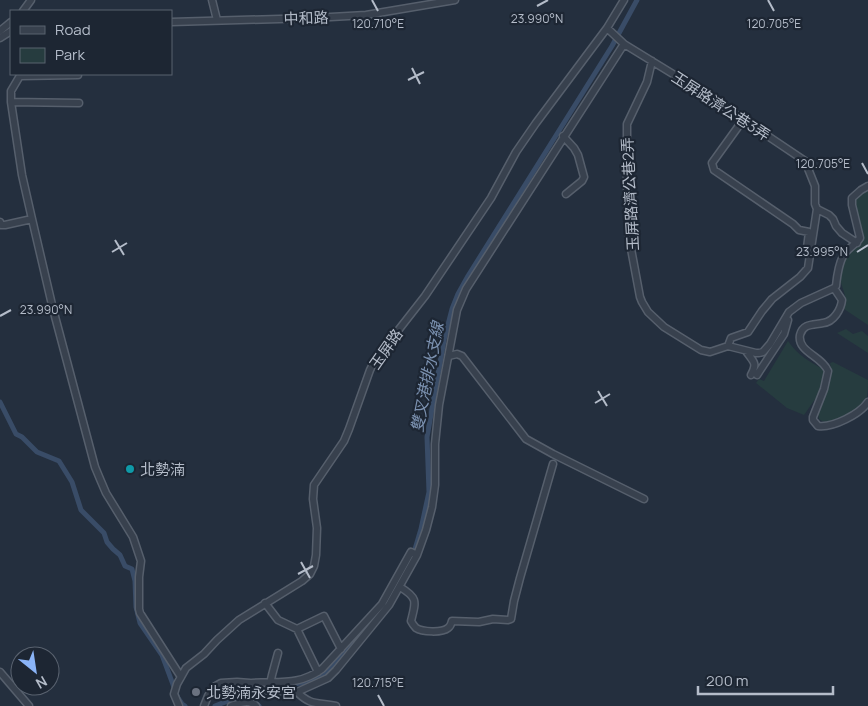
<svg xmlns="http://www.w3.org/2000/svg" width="868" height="706" viewBox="0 0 868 706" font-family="Manrope,'Noto Sans TC',sans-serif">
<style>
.green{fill:#263c3f}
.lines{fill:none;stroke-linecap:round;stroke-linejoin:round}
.canal{stroke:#394c67;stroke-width:5}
.minor-casing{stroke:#565f6c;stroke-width:9}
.minor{stroke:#38414e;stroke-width:6}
.ticks{fill:none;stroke:#b4bcc9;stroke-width:2}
.culture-dot{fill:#0f9aa8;stroke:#1d2633;stroke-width:2}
.worship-dot{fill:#6b7280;stroke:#1d2633;stroke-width:2}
.labels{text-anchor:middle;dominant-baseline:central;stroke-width:4.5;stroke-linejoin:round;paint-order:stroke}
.street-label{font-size:15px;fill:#b4bcc9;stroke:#1d2633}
.poi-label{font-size:15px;fill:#b4bcc9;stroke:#1d2633;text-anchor:start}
.water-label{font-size:16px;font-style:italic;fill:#7c92b1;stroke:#1d2633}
.ticks-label{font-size:12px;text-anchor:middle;fill:#b4bcc9;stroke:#1d2633;stroke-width:4.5;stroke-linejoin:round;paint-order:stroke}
</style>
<rect width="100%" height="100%" fill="#242f3e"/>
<!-- green -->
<path class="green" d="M868,188v137l-24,-16c3,-11 1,-13 -2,-23 -7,-20 6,-32 19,-45l-6,-40 1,-4z
M846,329l7,5 9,-3 6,5v17l-31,-20z
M788,341c10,14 20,20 35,28l1,3 -6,23 -14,20 -17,-7 -31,-25 3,-4 5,2z
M833,362l35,18c0,7 0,17 -3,23 -5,6 -31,19 -39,19 -4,0 -4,-1 -7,-3l-1,-4c4,-16 17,-34 12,-52z"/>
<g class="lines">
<!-- canal -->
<path class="canal" d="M0,402l16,32 6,3 15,15 22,9 13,21 9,28 23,23 3,9 6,7 7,6 5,11 7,3 3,12 1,26 4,16 22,32 16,43 4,6 3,2
M406,568l7,-12 8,-27 8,-37 -2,-55 17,-97 8,-31 6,-15 10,-18 144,-230 25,-46
M286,684c15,0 26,-2 39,-11l45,-50
M211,694l11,-7 8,-2
M215,706c14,-6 32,-13 44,0"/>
<defs>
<path id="minor" d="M212,0l5,20
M23,11l8,-11
M171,22l142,-4 53,-3 89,-15
M0,31l11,-9
M0,38l11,-7
M624,44l75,46 106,71 10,25v18l2,5 12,6 4,4 3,7 6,7 15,10
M652,61l-5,21 -20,42v61l2,53 11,59 2,5 6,10 16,15 37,23 9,2 18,-6 28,7h3l4,-1 7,-8 19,-32 12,-9 33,-15 2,-2c1,-10 3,-25 9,-33 5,-6 11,-9 15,-15l-8,-33v-7l9,-8 7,-4
M21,74l-10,17v11l11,73 10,44 21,90 42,158 5,12 6,14 27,44 8,24 -2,16v32l1,4 41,64
M20,76l58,-1
M11,102l68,1
M743,120l-31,43 2,7 79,54 6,6 10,2 -2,16 4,2
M563,136l11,12 4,7 6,22 -2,4 -16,13
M0,222l1,3h4l27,-6
M834,288l8,12c-1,9 -8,22 -19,23 -9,2 -20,0 -23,12 -3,17 22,21 28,36l-4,18 -11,28v3l5,6c15,2 42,-12 50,-24
M728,346l3,-8 17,-6 14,-21 10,-12 28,-22 8,-9 9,-59
M746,351c7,11 12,11 5,24
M449,356l8,-2 5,2 64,83 27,15 91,45
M757,375l27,-41 4,-14
M400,587c18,11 16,14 11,34 1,2 3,5 5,7 6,4 26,5 32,0 3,-2 3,-4 4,-7l27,1 14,-3 15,1 3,-1 3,-18 6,-23 33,-114
M265,603l13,17 19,9 27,-13 17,33
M297,629l21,43
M0,672l29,34
M252,683c27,-2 47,3 70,-14l60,-65 29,-52 6,3
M270,684l2,-9 6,-22
M297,692c14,14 20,10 39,14
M179,706l-5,-12 3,-10 9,-16 18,-14 13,-14 22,-20 63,-39 8,-7 4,-8 2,-11 1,-27 -4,-29 1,-14 30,-44 5,-12 21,-59 5,-10 50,-64 66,-98 25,-46 20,-29 71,-95 17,-28
M204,706l4,-10 6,-9 7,-4 16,-1 13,1 13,7 34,2 31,-14 8,-8 53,-65 28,-50 9,-25 6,-23 3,-22v-41l4,-39 18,-95 9,-21 158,-245 -17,-16
M231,706c9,-3 18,-7 25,0"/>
</defs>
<!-- minor casing -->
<use href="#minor" class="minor-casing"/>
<!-- minor -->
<use href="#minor" class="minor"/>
</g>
<!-- ticks -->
<path class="ticks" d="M372,0l6,11M768,0l6,11M537,6l11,-6M412,68l8,16M408,80l16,-8M862,163l6,11M115,240l9,15M112,252l15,-9M857,252l11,-7M0,316l11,-6M598,391l9,15M595,403l15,-9M301,562l9,16M298,574l15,-8M378,695l6,11"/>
<!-- markers -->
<circle class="culture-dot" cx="130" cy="469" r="5"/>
<circle class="worship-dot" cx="196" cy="692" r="5"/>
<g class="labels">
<!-- street labels -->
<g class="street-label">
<text transform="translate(306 18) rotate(-2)">中和路</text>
<text transform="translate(721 106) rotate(33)">玉屏路濟公巷3弄</text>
<text transform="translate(630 194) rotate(-93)">玉屏路濟公巷2弄</text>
<text transform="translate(386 349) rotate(-55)">玉屏路</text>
</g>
<!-- poi labels -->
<g class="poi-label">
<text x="140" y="469">北勢湳</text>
<text x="206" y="692">北勢湳永安宮</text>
</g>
<!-- water labels -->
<g class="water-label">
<text transform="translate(427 377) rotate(-79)">雙叉港排水支線</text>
</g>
</g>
<g class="ticks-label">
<text x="537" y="23">23.990°N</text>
<text x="378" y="28">120.710°E</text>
<text x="774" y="28">120.705°E</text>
<text x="823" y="168">120.705°E</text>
<text x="822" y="256">23.995°N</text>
<text x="46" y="314">23.990°N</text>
<text x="378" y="687">120.715°E</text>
</g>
<!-- legend -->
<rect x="10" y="10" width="162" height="65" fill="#1d2633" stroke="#59626f"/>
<rect x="20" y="26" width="25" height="8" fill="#38414e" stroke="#59626f"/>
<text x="55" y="35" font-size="15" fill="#b4bcc9">Road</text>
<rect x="20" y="48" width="25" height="15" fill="#263c3f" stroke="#59626f"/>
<text x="55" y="60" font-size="15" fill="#b4bcc9">Park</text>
<!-- north arrow -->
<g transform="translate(35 671) rotate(150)"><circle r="24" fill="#1d2633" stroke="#59626f"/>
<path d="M0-4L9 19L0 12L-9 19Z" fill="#8ab4f8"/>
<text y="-8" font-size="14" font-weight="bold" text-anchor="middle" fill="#b4bcc9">N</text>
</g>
<!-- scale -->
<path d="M698 686v8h135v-8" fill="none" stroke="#b4bcc9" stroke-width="2.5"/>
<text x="706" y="686" font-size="15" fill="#b4bcc9" stroke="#1d2633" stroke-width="4" paint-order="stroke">200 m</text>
</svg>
